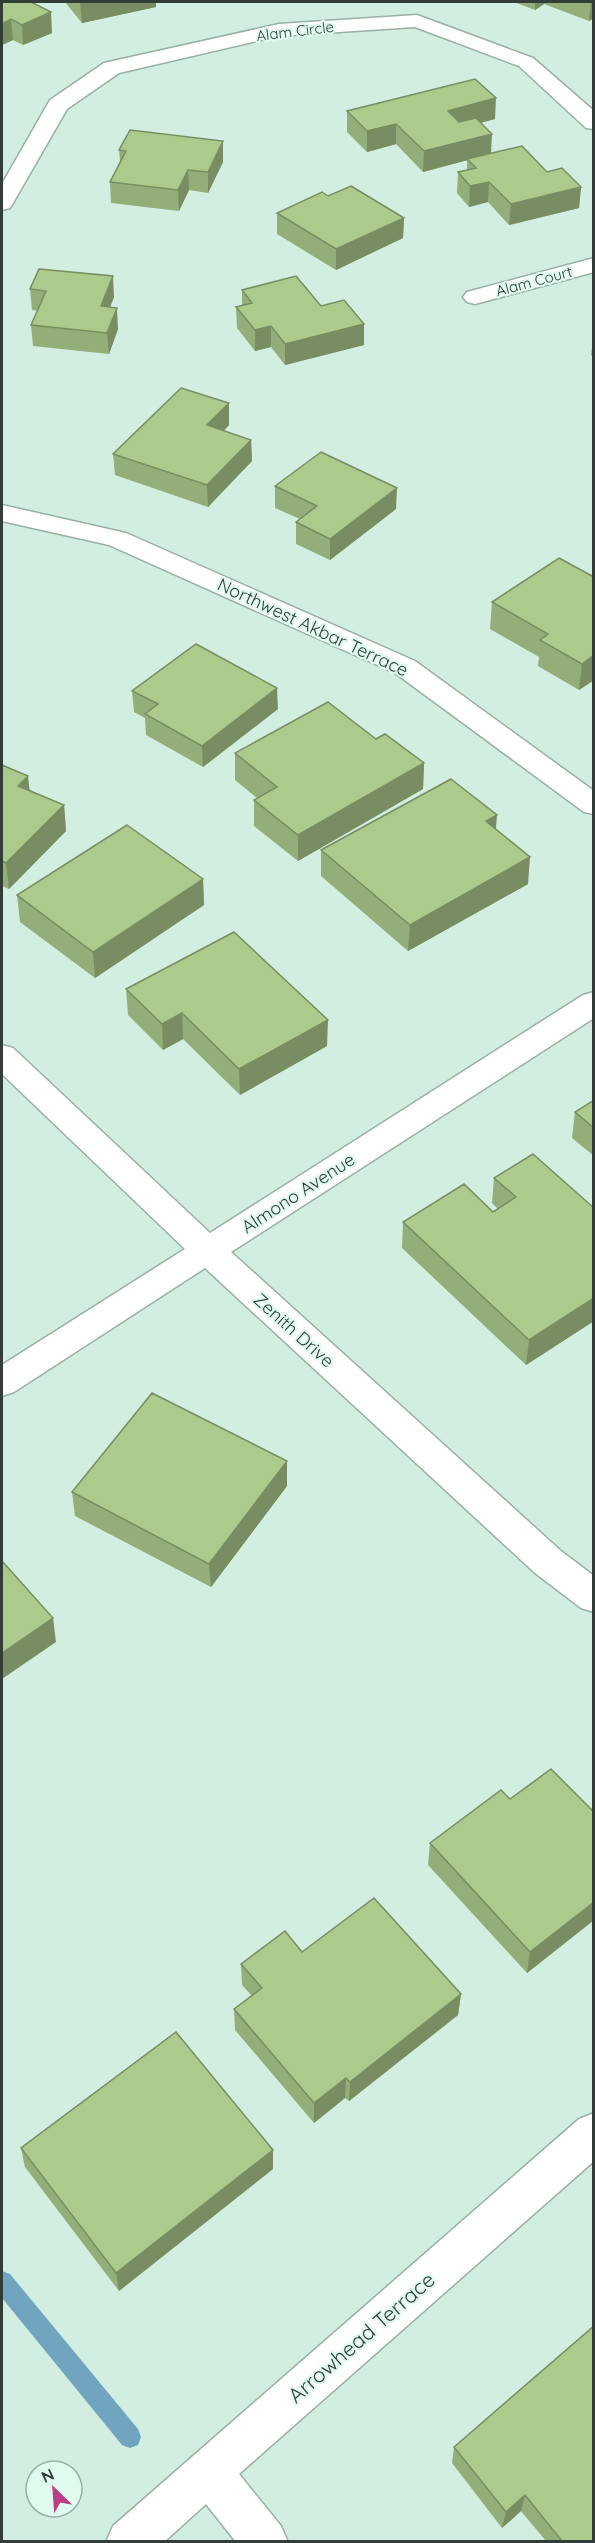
<svg xmlns="http://www.w3.org/2000/svg" width="595" height="2543" viewBox="0 0 595 2543" font-family="Quicksand,sans-serif">
<style>
.lines{fill:none;stroke-linecap:round;stroke-linejoin:round}
.stream{fill:#71a5bf;fill-rule:evenodd}
.minor-casing{stroke:#97b1a4;stroke-width:3}
.minor{fill:#fff;fill-rule:evenodd}
.wall{fill:#93ae78}
.shaded-wall{fill:#788d62}
.building{fill:#abca8c;stroke:#788d62;stroke-width:1.5}
.labels{text-anchor:middle;dominant-baseline:central;stroke-width:4.5;stroke-linejoin:round;paint-order:stroke}
.far-street-label{font-size:15px;fill:#333d38;stroke:#dffbed}
.street-label{font-size:18px;fill:#333d38;stroke:#dffbed}
.near-street-label{font-size:21px;fill:#333d38;stroke:#dffbed}
</style>
<rect width="100%" height="100%" fill="#d2eee0"/>
<g class="lines">
<!-- stream -->
<path class="stream" d="M2,2271l8,3 128,155 3,8 -3,8 -8,3 -8,-3 -120,-147z"/>
<defs>
<path id="minor" d="M417,15l116,43 61,53v18l-8,-1 -67,-62 -104,-39 -136,9 -160,37 -52,36 -54,94 -3,5 -8,2v-26l48,-84 54,-37 175,-39z
M594,258v14l-119,32 -8,-2 -4,-5 4,-5z
M2,505l124,28 289,128 179,130v23l-10,-2 -189,-139 -286,-128 -107,-24z
M594,992v26l-363,234 330,299 33,25v36l-13,-4 -46,-35 -330,-305 -191,124 -12,4v-31l183,-116 -183,-175v-29l11,3 197,185 373,-238z
M594,2113v48l-355,313 42,52 7,16h-52l-30,-38 -42,38h-58l7,-16 466,-407z"/>
</defs>
<!-- minor casing -->
<use href="#minor" class="minor-casing"/>
<!-- minor -->
<use href="#minor" class="minor"/>
</g>
<!-- wall -->
<path class="wall" d="M2,2l50,31 -29,12 -10,-5 -11,5z
M65,2h91v5l-74,16z
M514,2h80v16l-5,3 -45,-17 -9,6z
M347,111l148,8 -14,4 10,30 56,19 34,15 -2,21 -70,17 -21,-23 -19,5 -12,-14 1,-21 9,-2v-10l-44,12 -27,-28 -29,8 -20,-20z
M223,141v21l-15,31 -19,-3 -10,21 -68,-8 -1,-21 10,-20 -1,-12z
M328,196l76,22 -1,20 -67,32 -59,-36v-21z
M30,289l84,8 -4,10 8,22 -9,25 -76,-8 -2,-21 7,-14 -6,-1z
M242,290l79,16 43,18v21l-79,20 -14,-18 -16,4 -18,-23 -1,-21 6,-2z
M594,332v25l-3,-2z
M229,403v22l-5,6 27,9 1,21 -44,46 -93,-32 -2,-21z
M275,486l121,23 -66,51 -34,-16v-22l4,-3 -25,-11z
M594,577v103l-15,10 -41,-24 1,-9 -49,-28 2,-27z
M132,691l146,18 -75,58 -57,-32 -1,-17 -11,-6z
M376,739l48,24 -1,26 -125,72 -44,-35v-26l3,-2 -22,-18v-27z
M2,765l28,25 34,15 2,26 -57,58 -7,-3z
M496,829l32,55 -120,67 -87,-75v-26z
M203,879l1,26 -109,73 -75,-56 -3,-27z
M126,989l201,57 -87,49 -57,-56 -20,11 -35,-35z
M594,1100v56l-22,-18 3,-26z
M494,1178l100,30v113l-68,44 -124,-117 1,-26 90,-10 5,-3 -6,-6z
M287,1486l-76,101 -136,-71 -3,-24z
M510,1799l84,13v108l-67,53 -99,-108 2,-22z
M302,1952l159,42 -3,21 -109,86 -4,-3 -31,25 -79,-93 -1,-21 18,-13 -10,-11 -1,-21z
M21,2148l252,2v19l-154,122 -94,-124z
M454,2447l140,94h-48l-25,-30 -19,17 -50,-65z"/>
<!-- shaded-wall -->
<path class="shaded-wall" d="M80,2h76v5l-74,16z
M535,2h10l-1,2 -9,6z
M591,2h3v16l-5,3z
M51,12l1,21 -29,12 -1,-20z
M11,19l2,21 -11,5v-21z
M496,98l-1,21 -48,12 1,-20z
M396,124v20l-29,8v-21z
M492,134l-1,20 -68,18 1,-21z
M223,141v21l-15,31v-21z
M188,170l1,20 -10,21 -1,-21z
M489,182l-1,20 -19,5 1,-21z
M581,187l-2,21 -70,17 2,-21z
M404,218l-1,20 -67,32v-21z
M113,276l1,21 -12,30 -1,-21z
M117,308l1,21 -9,25 -2,-21z
M364,324v21l-79,20v-21z
M271,326v21l-16,4v-21z
M229,403v22l-21,21 -1,-21z
M251,440l1,21 -44,46 -1,-22z
M397,488l-1,21 -66,51v-21z
M594,655v25l-15,10 3,-26z
M277,688l1,21 -75,58 -1,-21z
M424,763l-1,26 -125,72v-26z
M28,776l3,27 -13,-17z
M64,805l2,26 -57,58 -3,-26z
M497,815l-2,27 -9,-21z
M530,857l-2,27 -120,67 2,-26z
M203,879l1,26 -109,73 -2,-26z
M182,1013l1,26 -20,11 -1,-26z
M328,1020l-1,26 -87,49 -1,-26z
M594,1298v23l-68,44 3,-25z
M287,1461v25l-76,101 -2,-23z
M53,1618l3,24 -54,37v-26z
M594,1902v18l-67,53 3,-21z
M461,1994l-3,21 -109,86 1,-19z
M346,2078l-1,20 -31,25v-20z
M273,2150v19l-154,122 -3,-18z
M525,2495l-4,16 -19,17 4,-16z"/>
<!-- building -->
<path class="building" d="M2,2h29l20,10 -29,13 -11,-6 -9,5z
M475,79l21,19 -48,13 11,11 17,-4 16,16 -68,17 -28,-27 -29,7 -20,-20z
M130,130l93,11 -15,31 -20,-2 -10,20 -68,-8 16,-31 -7,-1z
M522,146l25,26 15,-4 19,19 -70,17 -22,-22 -19,4 -12,-14 18,-4 -9,-9z
M351,186l53,32 -68,31 -59,-36 45,-21 6,4z
M39,269l74,7 -12,30 16,2 -10,25 -76,-8 15,-34 -16,-2z
M296,276l25,30 23,-6 20,24 -79,20 -14,-18 -16,4 -19,-23 16,-4 -10,-13z
M181,388l48,15 -22,22 44,15 -44,45 -94,-31z
M321,452l76,36 -67,51 -34,-17 21,-16 -42,-20z
M559,558l35,19v78l-12,9 -42,-24 8,-6 -56,-32z
M196,644l81,44 -75,58 -57,-32 13,-10 -26,-13z
M328,702l48,37 9,-5 39,29 -126,72 -44,-35 23,-13 -42,-34z
M2,765l26,11 -10,10 46,19 -58,58 -4,-2z
M451,779l46,36 -11,6 44,36 -120,68 -89,-75z
M127,825l76,54 -110,73 -76,-57z
M234,932l94,88 -89,49 -57,-56 -20,11 -36,-35z
M594,1100v28l-19,-16z
M533,1154l61,54v90l-65,42 -126,-118 61,-38 29,28 23,-15 -22,-19z
M152,1393l135,68 -78,103 -137,-72z
M2,1561l51,57 -51,35z
M551,1769l43,43v90l-64,50 -100,-109 71,-53 9,9z
M374,1898l87,96 -111,88 -4,-4 -32,25 -80,-94 28,-21 -21,-24 44,-33 17,21z
M176,2032l97,118 -157,123 -95,-125z
M594,2326v215h-32l-37,-46 -19,17 -52,-65z"/>
<g class="labels">
<!-- far-street labels -->
<g class="far-street-label">
<text transform="translate(295 31) rotate(-7)">Alam Circle</text>
<text transform="translate(534 281) rotate(-15)">Alam Court</text>
</g>
<!-- street labels -->
<g class="street-label">
<text transform="translate(313 627) rotate(25)">Northwest Akbar Terrace</text>
<text transform="translate(298 1193) rotate(-33)">Almono Avenue</text>
<text transform="translate(294 1330) rotate(42)">Zenith Drive</text>
</g>
<!-- near-street labels -->
<g class="near-street-label">
<text transform="translate(361 2337) rotate(-41)">Arrowhead Terrace</text>
</g>
</g>
<!-- border -->
<rect width="595" height="2543" fill="none" stroke="#333d38" stroke-width="6"/>
<!-- north arrow -->
<g transform="translate(54 2489) rotate(335)"><circle r="28" fill="#dffbed" stroke="#9aafa5" stroke-width="1.5"/>
<path d="M0-4.5L10 22L0 15L-10 22Z" fill="#be3c83"/>
<text y="-9" font-size="16" font-weight="bold" text-anchor="middle" fill="#333d38">N</text>
</g>
</svg>
